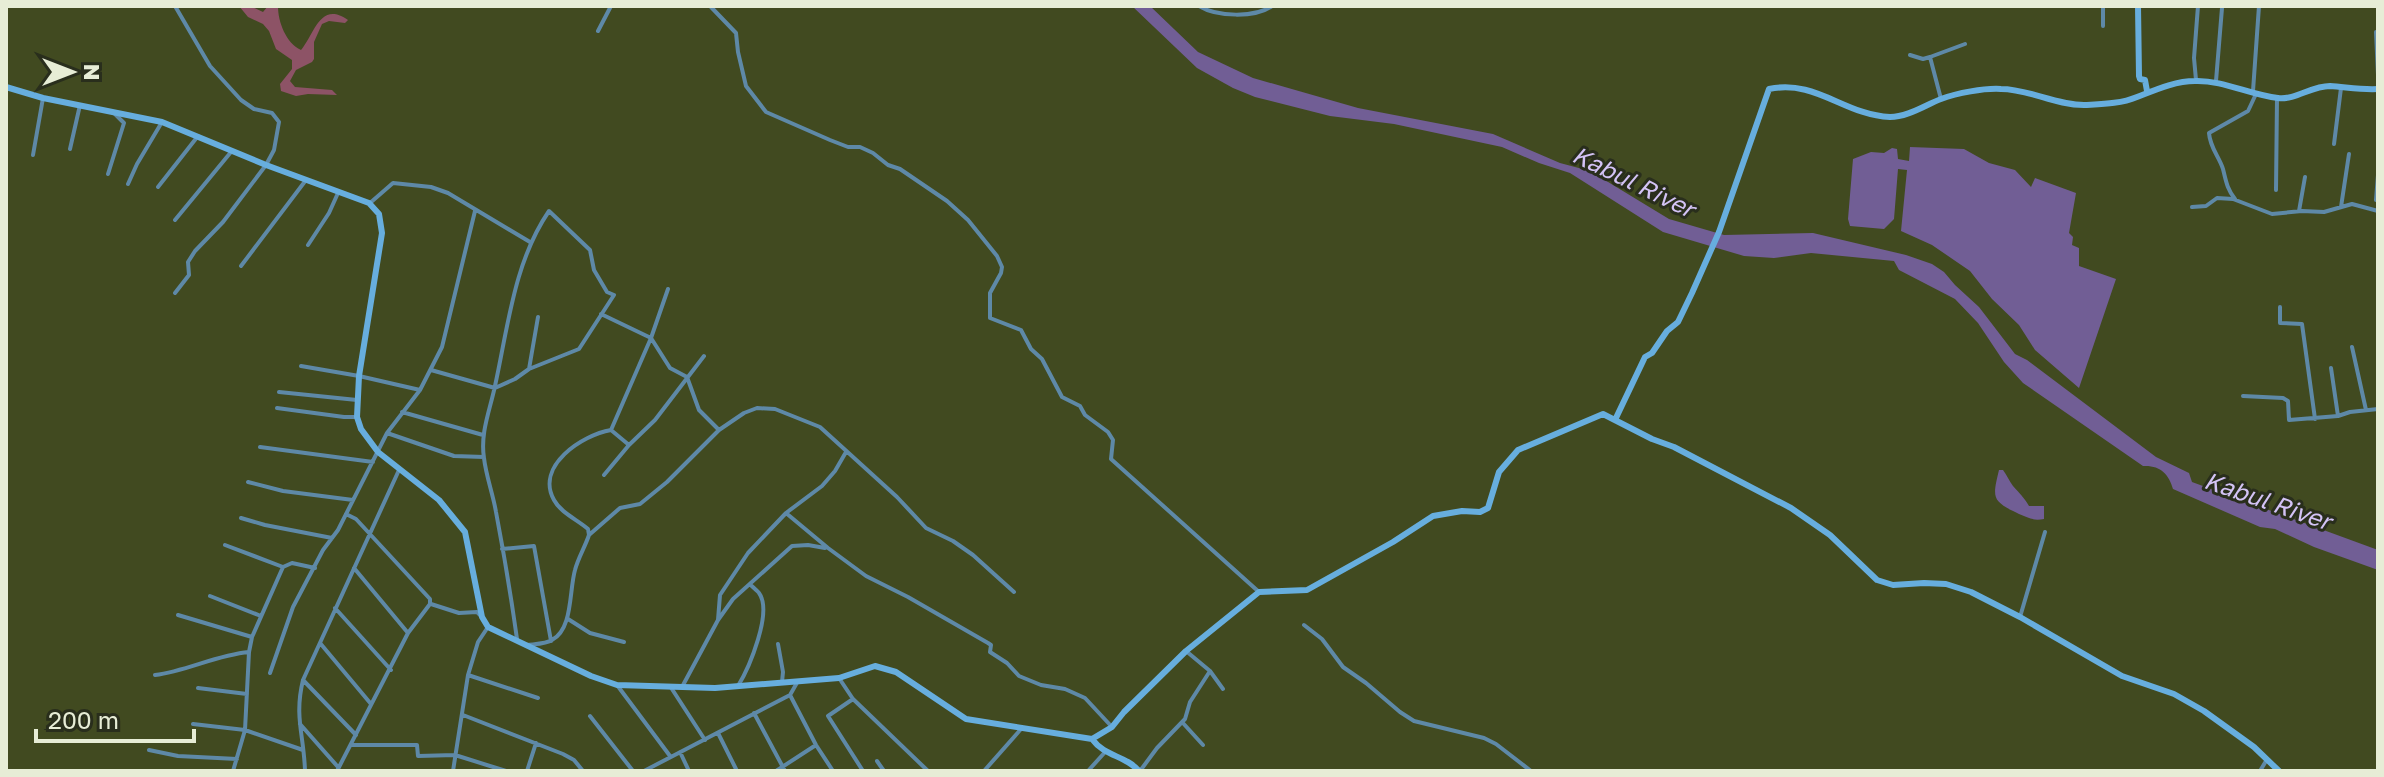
<svg xmlns="http://www.w3.org/2000/svg" width="2384" height="777" viewBox="0 0 2384 777" font-family="'Golos Text',sans-serif">
<style>
.green{fill:#8d5366}
.water{fill:#715e95}
.lines{fill:none;stroke-linecap:round;stroke-linejoin:round}
.street{stroke:#5e89a7;stroke-width:4}
.secondary{stroke:#67aede;stroke-width:6}
.labels{text-anchor:middle;dominant-baseline:central;stroke-width:6;stroke-linejoin:round;paint-order:stroke}
.water-label{font-size:24px;font-style:italic;fill:#d3c3f5;stroke:#292e1c}
</style>
<rect width="100%" height="100%" fill="#414a20"/>
<!-- green -->
<path class="green" d="M239,6h11l13,6 5,-6h10c0,16 8,37 23,44 13,-15 19,-50 47,-30l-3,3 -16,-2 -7,3 -8,18v17l-2,3 -16,8 -6,11 5,6 37,3 5,5 -29,-1 -12,2 -15,-5 -1,-7 12,-15v-9l-16,-11 -7,-18 -6,-7 -15,-7z"/>
<!-- water -->
<path class="water" d="M1132,6h18l48,46 55,26 105,30 135,26 67,29 30,8 79,48 55,16 89,-2 93,22 26,9 12,8 11,13 24,22 36,47 12,6 129,97 33,16 3,9 186,68v20l-64,-23 -39,-18 -15,-2 -87,-38c-4,-15 -13,-24 -30,-23l-120,-83 -19,-21 -26,-39 -23,-24 -56,-29 -5,-9 -83,-8 -37,5 -30,-2 -81,-24 -93,-59 -31,-10 -37,-16 -108,-23 -64,-8 -75,-19 -22,-9 -36,-20z
M1910,147l54,2 25,14 26,7 16,17 4,-9 41,15 -7,40 4,4 -1,8 7,3v18l37,13 -37,109 -44,-38 -16,-25 -27,-26 -22,-28 -38,-26 -31,-14 6,-61 -9,-1 -4,50 -10,10 -34,-3 -2,-7 5,-60 18,-7 13,1 8,-5 5,1 1,10 11,2z
M1999,470h4c4,5 6,11 10,16 7,8 10,10 16,20h15v13c-11,2 -15,-1 -25,-5 -27,-13 -27,-15 -20,-44z"/>
<g class="lines">
<!-- street -->
<path class="street" d="M710,6l26,27 2,19 8,34 20,26 64,28 18,7h12l13,6 15,12 12,4 47,32 21,19 29,36 5,11 -1,6 -11,20v25l31,12 10,19 11,10 20,38 18,9 5,9 23,17 5,8 -2,19 148,133
M1199,6c18,11 56,12 73,0
M2103,6v20
M598,31l13,-25
M2376,32l2,43
M1910,55l13,4 7,-2
M2196,80l-2,-22 4,-52
M2216,81l6,-73
M2253,91l6,-85
M1941,99l-11,-42 35,-13
M2334,144l7,-56
M70,149l10,-44
M33,155l10,-57
M108,174l16,-51 -9,-9
M128,184l9,-20 25,-42
M158,187l40,-51
M2276,190l1,-92
M2235,199c-8,-10 -9,-18 -12,-30 -4,-13 -13,-21 -14,-36l39,-22 8,-17
M2376,200l2,-25
M370,203l23,-20 38,4 17,6 82,49
M2192,207l14,-1 11,-8 16,1 39,15 30,-3 22,1 28,-8 26,7
M2341,207l8,-53
M2299,211l6,-34
M175,220l56,-68
M308,245l21,-32 9,-20
M241,266l65,-86
M175,293l14,-18 -1,-13 7,-11 28,-29 43,-57 8,-15 5,-28 -7,-9 -18,-4 -13,-9 -31,-34 -35,-60
M2280,307v16l22,1 13,95
M601,314l50,24 19,30 17,9 12,33 20,20
M2352,347l14,63
M301,366l58,10 61,14
M2331,368l7,48
M529,369l9,-52
M431,370l64,18 20,-9 14,-10 50,-20 35,-54 -7,-3 -13,-22 -4,-20 -41,-39c-35,51 -41,116 -54,175 -5,24 -15,47 -11,72 2,18 9,36 12,54 8,42 15,84 21,127
M279,392l78,8
M2243,396l40,2 5,3 1,19 49,-4 12,-4 28,-3
M277,408l67,9h13
M402,412l81,23
M611,430l40,-92 17,-49
M387,433l67,23 30,1
M629,445l26,-25 49,-64
M260,447l113,15
M248,482l35,9 70,9
M786,513l42,35 38,28 42,21 80,46 3,2 -1,7 17,11 12,13 22,9 24,4 20,9 27,29
M241,518l24,7 67,13
M589,535l31,-27 20,-4 27,-22 52,-52 25,-17 13,-5 18,1 45,18 77,70 29,31 27,13 20,14 41,37
M225,545l58,22
M502,549l32,-3 17,95
M354,568l54,65
M210,596l51,20
M431,604l28,9 18,-1 3,3
M335,608l56,62
M178,615l74,22
M2020,617l25,-85
M568,619l22,14 34,9
M718,620l15,-21 59,-53 16,-1 17,3
M1304,625l18,14 21,28 23,16 34,29 14,9 70,17 12,6 35,27
M320,643l51,61
M778,644l5,28 -1,10
M527,645c7,-1 19,-1 25,-5 21,-11 17,-49 23,-70 3,-12 10,-23 14,-35l-1,-6c-10,-9 -27,-16 -34,-29 -19,-34 28,-65 57,-70l18,15 -25,30
M1186,651l24,20 13,18
M270,673l23,-66 30,-57 15,-20 49,-97 33,-43 22,-43 33,-136
M155,675c32,-4 61,-20 94,-23
M468,675l70,23
M839,678l14,21 75,72
M303,680l53,55
M617,685l53,71
M670,686l35,54
M738,686c11,-18 35,-74 21,-93 0,-1 -9,-8 -9,-9
M682,687l36,-67 2,-25 28,-42 38,-40 36,-27 13,-15 11,-19
M198,688l49,6
M790,695l26,50 17,26
M853,699l-25,17 35,55
M754,713l31,58
M463,715l100,39 11,6 9,11
M590,716l43,55
M1182,722l21,23
M193,724l52,6 58,20
M300,724l38,43
M718,733l19,38
M352,745h65l1,11 37,-1 51,16
M149,750l29,6 59,3
M680,752l9,19
M877,761l7,10
M233,771l12,-41 4,-78 3,-15 31,-70 9,-4 23,5
M305,771c-1,-36 -11,-54 -2,-91l96,-210
M337,771l71,-138 22,-29v-5l-74,-80 -10,-5
M453,771l15,-96 10,-33 10,-15
M527,771l9,-28
M644,771l146,-76 8,-14
M776,771l40,-26
M984,771l37,-42
M1088,771l18,-20
M1140,771l17,-23 28,-29 5,-17 20,-31
M2260,771l6,-10"/>
<!-- secondary -->
<path class="secondary" d="M2138,6l1,70 1,3 5,1 2,11
M6,87l37,11 119,24 104,43 103,38 10,11 3,19 -23,143 -2,41 4,12 17,23 61,48 26,32 17,85 6,10 103,49 26,9 98,3 124,-10 36,-12 21,6 70,47 126,20c13,18 33,16 47,32
M1615,420l30,-63 7,-4 15,-22 11,-9 14,-29 27,-61 50,-143c47,-10 75,26 121,28 18,0 35,-12 51,-18 16,-6 43,-11 60,-10 28,0 54,16 83,16 18,-1 36,-1 53,-8 18,-7 38,-16 58,-16 28,-1 55,14 83,17 18,2 33,-12 52,-12 16,1 31,4 48,3
M1092,739l20,-12 12,-15 62,-61 73,-59 48,-2 86,-48 40,-26 29,-5 18,1 8,-4 11,-36 19,-22 85,-36 49,25 22,8 117,61 39,27 47,45 16,5 31,-2 22,1 25,8 49,25 102,59 52,18 30,17 50,36 25,24"/>
</g>
<g class="labels">
<!-- water labels -->
<g class="water-label">
<text transform="translate(1634 181) rotate(26)">Kabul River</text>
<text transform="translate(2268 500) rotate(19)">Kabul River</text>
</g>
</g>
<!-- border -->
<rect width="2384" height="777" fill="none" stroke="#e7edd6" stroke-width="16"/>
<!-- north arrow -->
<g transform="translate(72 72) rotate(90)" stroke="#292e1c" stroke-width="6" paint-order="stroke">
<path d="M0-6L14 30L0 20L-14 30Z" fill="#e7edd6"/>
<text y="-12" font-size="22" font-weight="bold" text-anchor="middle" fill="#e7edd6">N</text>
</g>
<!-- scale -->
<path d="M36 729v12h158v-12" fill="none" stroke="#e7edd6" stroke-width="4"/>
<text x="48" y="729" font-size="24" fill="#e7edd6" stroke="#292e1c" stroke-width="6" paint-order="stroke">200 m</text>
</svg>
